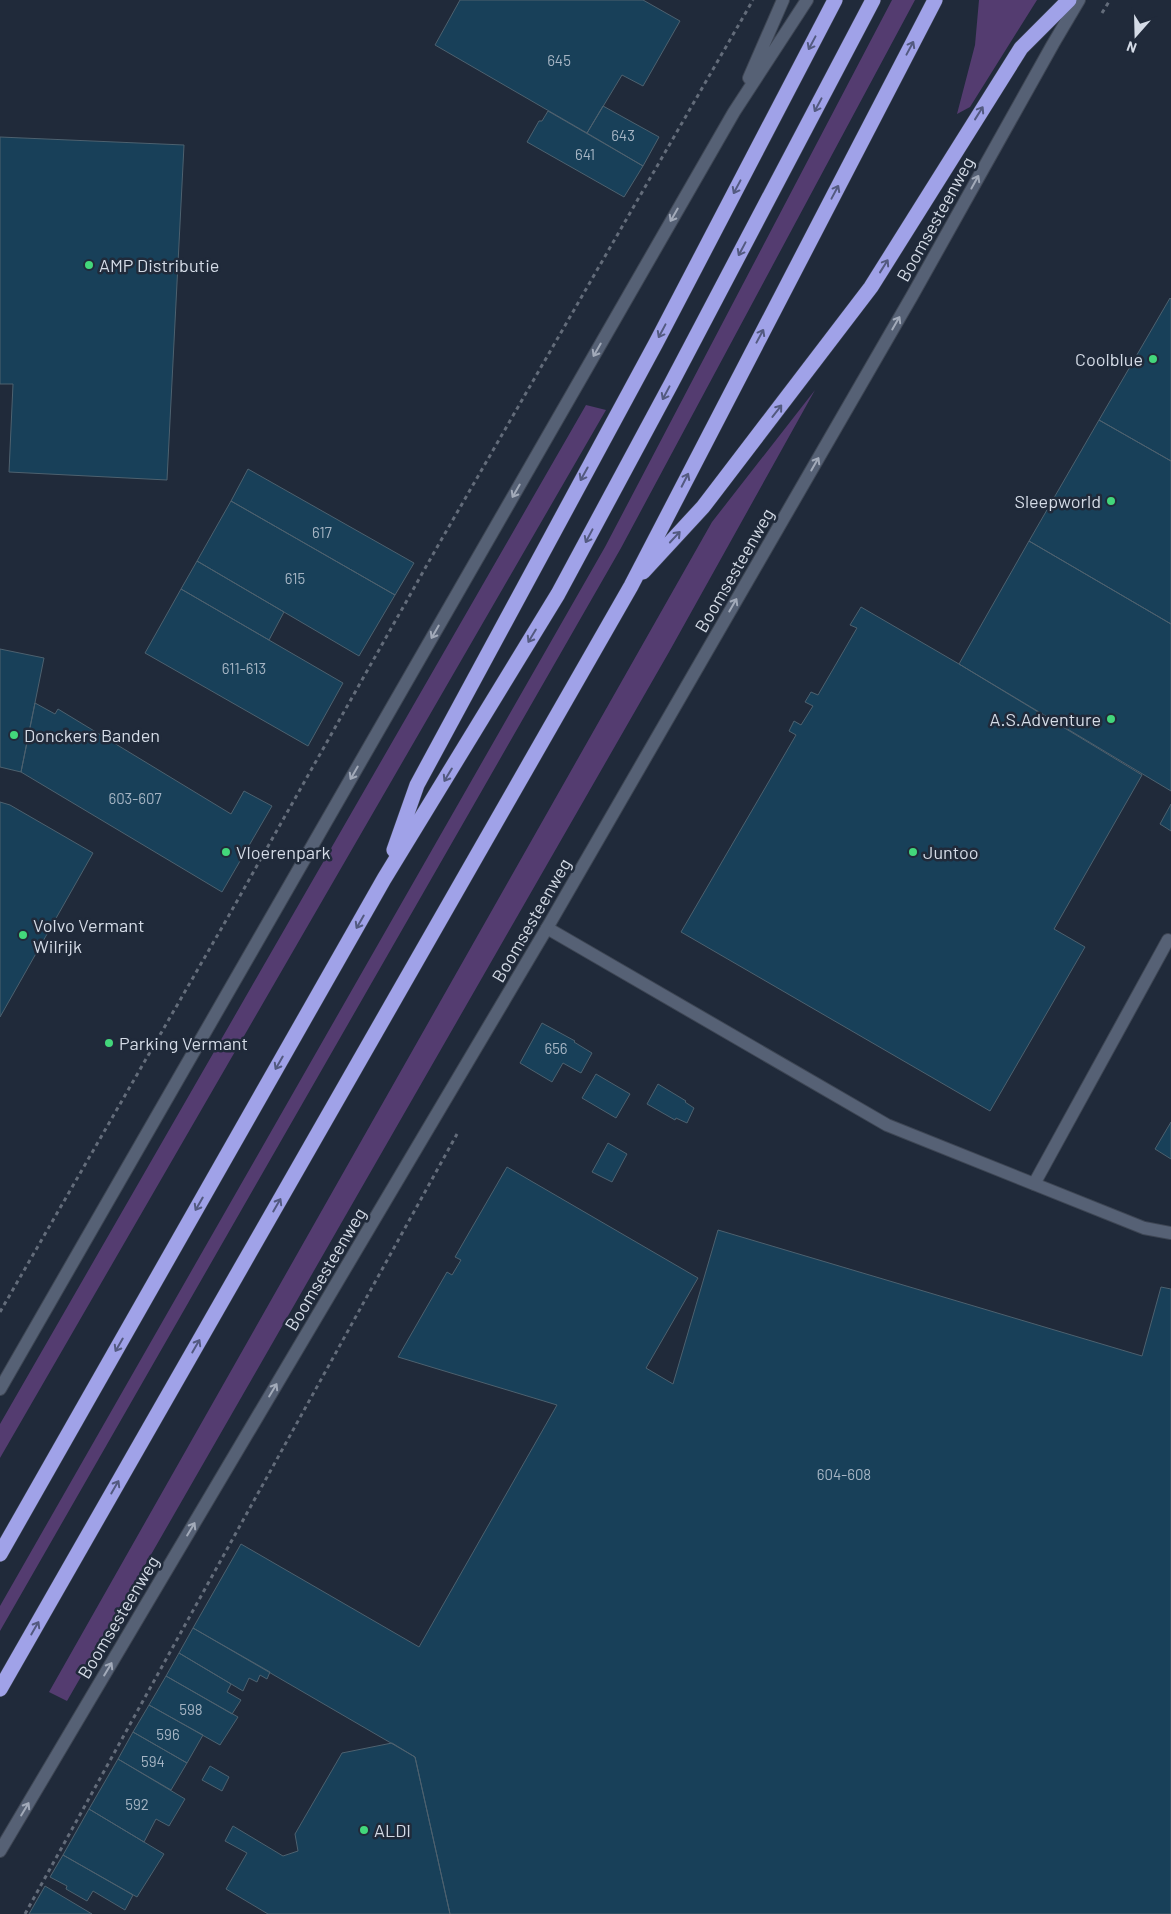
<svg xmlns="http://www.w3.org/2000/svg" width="1171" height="1914" viewBox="0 0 1171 1914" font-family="Barlow,sans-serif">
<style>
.green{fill:#543c70}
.building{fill:#184059;stroke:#4d616f}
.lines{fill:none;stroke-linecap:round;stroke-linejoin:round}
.lane-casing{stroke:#3e4654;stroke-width:14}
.secondary-casing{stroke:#3e4654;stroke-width:14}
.highway-casing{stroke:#3e4654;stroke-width:16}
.path{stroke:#636c7a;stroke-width:3;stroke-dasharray:4 4;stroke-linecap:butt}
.lane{stroke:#566175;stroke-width:12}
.secondary{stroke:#566175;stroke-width:12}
.highway{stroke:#a0a2e8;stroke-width:15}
.oneway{stroke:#535a80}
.oneway2{stroke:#a2aab9}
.poi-dot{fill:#43d77b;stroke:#202a3a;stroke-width:2}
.labels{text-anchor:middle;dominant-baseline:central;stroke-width:5;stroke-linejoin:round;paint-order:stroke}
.number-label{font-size:15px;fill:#a5b4c3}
.street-label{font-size:18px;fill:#d4dbe6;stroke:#202a3a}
.poi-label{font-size:18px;fill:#d4dbe6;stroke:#202a3a;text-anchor:start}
</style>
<rect width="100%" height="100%" fill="#202a3a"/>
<!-- green -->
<path class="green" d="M892,0h23l-294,548 -621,1083v-25l605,-1059z
M979,0h58l-67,107 -13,7 18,-69z
M815,390l-146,262 -602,1049 -18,-9 663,-1170z
M586,405l20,5 -606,1048v-34z"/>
<!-- building -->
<path class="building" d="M460,0h183l37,21 -37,65 -21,-11 -35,58 -152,-88z
M603,106l56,31 -16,29 -56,-33z
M548,111l95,55 -19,31 -97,-55 12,-21h3z
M0,137l184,8 -17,335 -158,-8 4,-88h-13z
M1170,298l1,1v162l-72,-41z
M1099,420l72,41v163l-142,-83z
M248,469l166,94 -19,32 -164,-94z
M231,501l164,94 -36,61 -162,-95z
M1029,541l142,83v167l-212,-127z
M197,561l87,51 -15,28 -88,-51z
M181,589l162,94 -35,63 -163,-93z
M861,607l98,57 183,111 -88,154 31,18 -95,164 -309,-179 115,-197 -7,-4 5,-10 7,4 12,-19 -8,-4 6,-10 7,3 39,-67 -7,-3z
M0,649l44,9 -23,114 -21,-5z
M35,703l20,11 3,-5 173,105 13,-23 28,15 -50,86 -201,-120z
M0,802l10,3 83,48 -93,164z
M1171,804v27l-11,-7z
M542,1023l33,18 -1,1 18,11 -11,20 -18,-10 -11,19 -32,-19z
M596,1074l34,20 -14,24 -34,-20z
M658,1084l28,17 -1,1 9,6 -7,15 -11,-5 -1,2 -28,-16z
M1171,1122v37l-16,-10z
M608,1143l19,11 -15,28 -20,-10z
M507,1167l191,111 -52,90 27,16 45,-154 424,126 19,-69 10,2v625h-721l-35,-157 -222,-129 48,-84 178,103 138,-242 -159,-48 49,-85 5,3 9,-15 -6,-3z
M193,1628l77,44 -3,7 -7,-4 -3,7 -8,-4 -6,13 -64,-38z
M179,1653l52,31 -4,8 14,8 -9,14 -66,-38z
M166,1676l72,41 -18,28 -71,-40z
M149,1705l54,30 -16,28 -54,-31z
M133,1732l54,31 -16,27 -53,-31z
M392,1743l23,14 35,157h-182l-42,-25 21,-36 -22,-12 8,-15 50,30 15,-5 -3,-17 47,-81z
M118,1759l67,40 -16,27 -13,-7 -12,23 -55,-33z
M210,1766l19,11 -7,14 -20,-11z
M89,1809l75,45 -27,43 -74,-42z
M63,1855l70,40 -8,15 -32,-19 -6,10 -21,-12 1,-3 -17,-9z
M45,1886l47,28h-63z"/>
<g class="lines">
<defs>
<path id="lane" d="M547,928l340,197 257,103 27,5
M1034,1184l134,-244"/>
<path id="secondary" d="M749,78l34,-78
M0,1389l734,-1277 73,-112
M0,1851l547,-923 365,-632 141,-252 26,-44"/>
<path id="highway" d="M643,572l60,-65 168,-220 150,-239 48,-48
M394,850l23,-65 239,-442 179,-343
M0,1554l384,-675 174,-285 113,-210 202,-384
M0,1689l631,-1103 304,-586"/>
</defs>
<!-- lane casing -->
<use href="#lane" class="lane-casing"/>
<!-- secondary casing -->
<use href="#secondary" class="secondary-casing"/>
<!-- highway casing -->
<use href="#highway" class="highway-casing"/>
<!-- path -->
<path class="path" d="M1102,13l8,-13
M0,1312l228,-395 208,-368 317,-549
M25,1914l432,-780"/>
<!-- lane -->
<use href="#lane" class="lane"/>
<!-- secondary -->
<use href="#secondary" class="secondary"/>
<!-- highway -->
<use href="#highway" class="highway"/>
</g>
<!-- one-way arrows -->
<defs><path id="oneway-shaft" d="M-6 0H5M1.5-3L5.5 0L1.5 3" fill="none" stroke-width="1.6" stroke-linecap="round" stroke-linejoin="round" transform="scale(1.25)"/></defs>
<g class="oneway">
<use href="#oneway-shaft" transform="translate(812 43) rotate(118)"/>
<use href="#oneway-shaft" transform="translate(910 48) rotate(-62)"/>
<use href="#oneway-shaft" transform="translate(818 105) rotate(118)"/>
<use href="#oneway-shaft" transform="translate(979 113) rotate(-58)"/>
<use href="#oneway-shaft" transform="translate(737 187) rotate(118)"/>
<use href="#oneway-shaft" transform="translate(835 192) rotate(-62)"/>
<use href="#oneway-shaft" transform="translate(742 249) rotate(118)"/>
<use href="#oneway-shaft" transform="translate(884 266) rotate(-58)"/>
<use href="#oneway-shaft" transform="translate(662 331) rotate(118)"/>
<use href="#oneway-shaft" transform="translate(760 336) rotate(-62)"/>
<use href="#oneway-shaft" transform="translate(666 393) rotate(118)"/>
<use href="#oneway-shaft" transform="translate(777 411) rotate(-52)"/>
<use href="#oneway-shaft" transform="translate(584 474) rotate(119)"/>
<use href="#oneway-shaft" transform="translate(685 480) rotate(-63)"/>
<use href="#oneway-shaft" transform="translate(589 536) rotate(118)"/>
<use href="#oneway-shaft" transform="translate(675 537) rotate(-47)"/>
<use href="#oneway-shaft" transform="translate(532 636) rotate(121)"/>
<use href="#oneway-shaft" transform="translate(448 775) rotate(121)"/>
<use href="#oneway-shaft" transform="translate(360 922) rotate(120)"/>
<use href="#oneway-shaft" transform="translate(279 1063) rotate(120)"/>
<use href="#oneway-shaft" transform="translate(199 1204) rotate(120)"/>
<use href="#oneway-shaft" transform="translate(277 1205) rotate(-60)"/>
<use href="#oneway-shaft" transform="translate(119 1345) rotate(120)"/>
<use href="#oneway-shaft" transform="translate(196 1346) rotate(-60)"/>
<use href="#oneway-shaft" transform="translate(115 1487) rotate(-60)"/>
<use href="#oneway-shaft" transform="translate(35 1628) rotate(-60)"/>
</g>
<g class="oneway2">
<use href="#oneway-shaft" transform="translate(975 182) rotate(-61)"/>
<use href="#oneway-shaft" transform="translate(674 215) rotate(120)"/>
<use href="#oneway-shaft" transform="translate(896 323) rotate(-60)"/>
<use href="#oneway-shaft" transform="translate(597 350) rotate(120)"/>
<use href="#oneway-shaft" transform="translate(815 464) rotate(-60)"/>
<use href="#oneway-shaft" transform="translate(516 491) rotate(120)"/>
<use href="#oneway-shaft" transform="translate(733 605) rotate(-60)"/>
<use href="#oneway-shaft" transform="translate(435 632) rotate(120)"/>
<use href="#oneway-shaft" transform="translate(354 773) rotate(120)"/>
<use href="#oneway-shaft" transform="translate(273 1390) rotate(-59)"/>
<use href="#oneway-shaft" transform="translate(191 1529) rotate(-59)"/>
<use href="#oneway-shaft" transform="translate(108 1669) rotate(-59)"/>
<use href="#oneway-shaft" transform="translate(25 1809) rotate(-59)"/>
</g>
<!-- markers -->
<g class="poi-dot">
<circle cx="89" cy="265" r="5"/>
<circle cx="1153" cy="359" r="5"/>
<circle cx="1111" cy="501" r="5"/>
<circle cx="1111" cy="719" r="5"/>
<circle cx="14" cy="735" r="5"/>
<circle cx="226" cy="852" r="5"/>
<circle cx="913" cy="852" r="5"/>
<circle cx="23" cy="935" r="5"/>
<circle cx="109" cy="1043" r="5"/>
<circle cx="364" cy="1830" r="5"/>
</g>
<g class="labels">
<!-- number labels -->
<g class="number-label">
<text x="559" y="60">645</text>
<text x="623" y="135">643</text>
<text x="585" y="154">641</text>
<text x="322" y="532">617</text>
<text x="295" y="578">615</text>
<text x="244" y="668">611-613</text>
<text x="135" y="798">603-607</text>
<text x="556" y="1048">656</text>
<text x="844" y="1474">604-608</text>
<text x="191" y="1709">598</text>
<text x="168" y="1734">596</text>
<text x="153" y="1761">594</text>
<text x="137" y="1804">592</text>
</g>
<!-- street labels -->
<g class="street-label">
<text transform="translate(935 219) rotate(-61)">Boomsesteenweg</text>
<text transform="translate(734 570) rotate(-60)">Boomsesteenweg</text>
<text transform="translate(531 920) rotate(-60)">Boomsesteenweg</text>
<text transform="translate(325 1269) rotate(-59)">Boomsesteenweg</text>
<text transform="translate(118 1617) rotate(-59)">Boomsesteenweg</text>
</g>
<!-- poi labels -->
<g class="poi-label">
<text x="99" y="265">AMP Distributie</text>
<text x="1143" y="359" text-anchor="end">Coolblue</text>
<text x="1101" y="501" text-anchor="end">Sleepworld</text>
<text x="1101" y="719" text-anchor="end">A.S.Adventure</text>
<text x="24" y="735">Donckers Banden</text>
<text x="236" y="852">Vloerenpark</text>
<text x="923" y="852">Juntoo</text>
<text x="33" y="925">Volvo Vermant<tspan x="33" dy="21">Wilrijk</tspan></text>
<text x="119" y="1043">Parking Vermant</text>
<text x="374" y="1830">ALDI</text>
</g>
</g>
<!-- north arrow -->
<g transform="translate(1136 35) rotate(200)" stroke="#202a3a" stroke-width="4" paint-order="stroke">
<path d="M0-4L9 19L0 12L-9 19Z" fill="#d4dbe6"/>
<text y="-8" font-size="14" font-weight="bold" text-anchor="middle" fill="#d4dbe6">N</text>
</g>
</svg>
